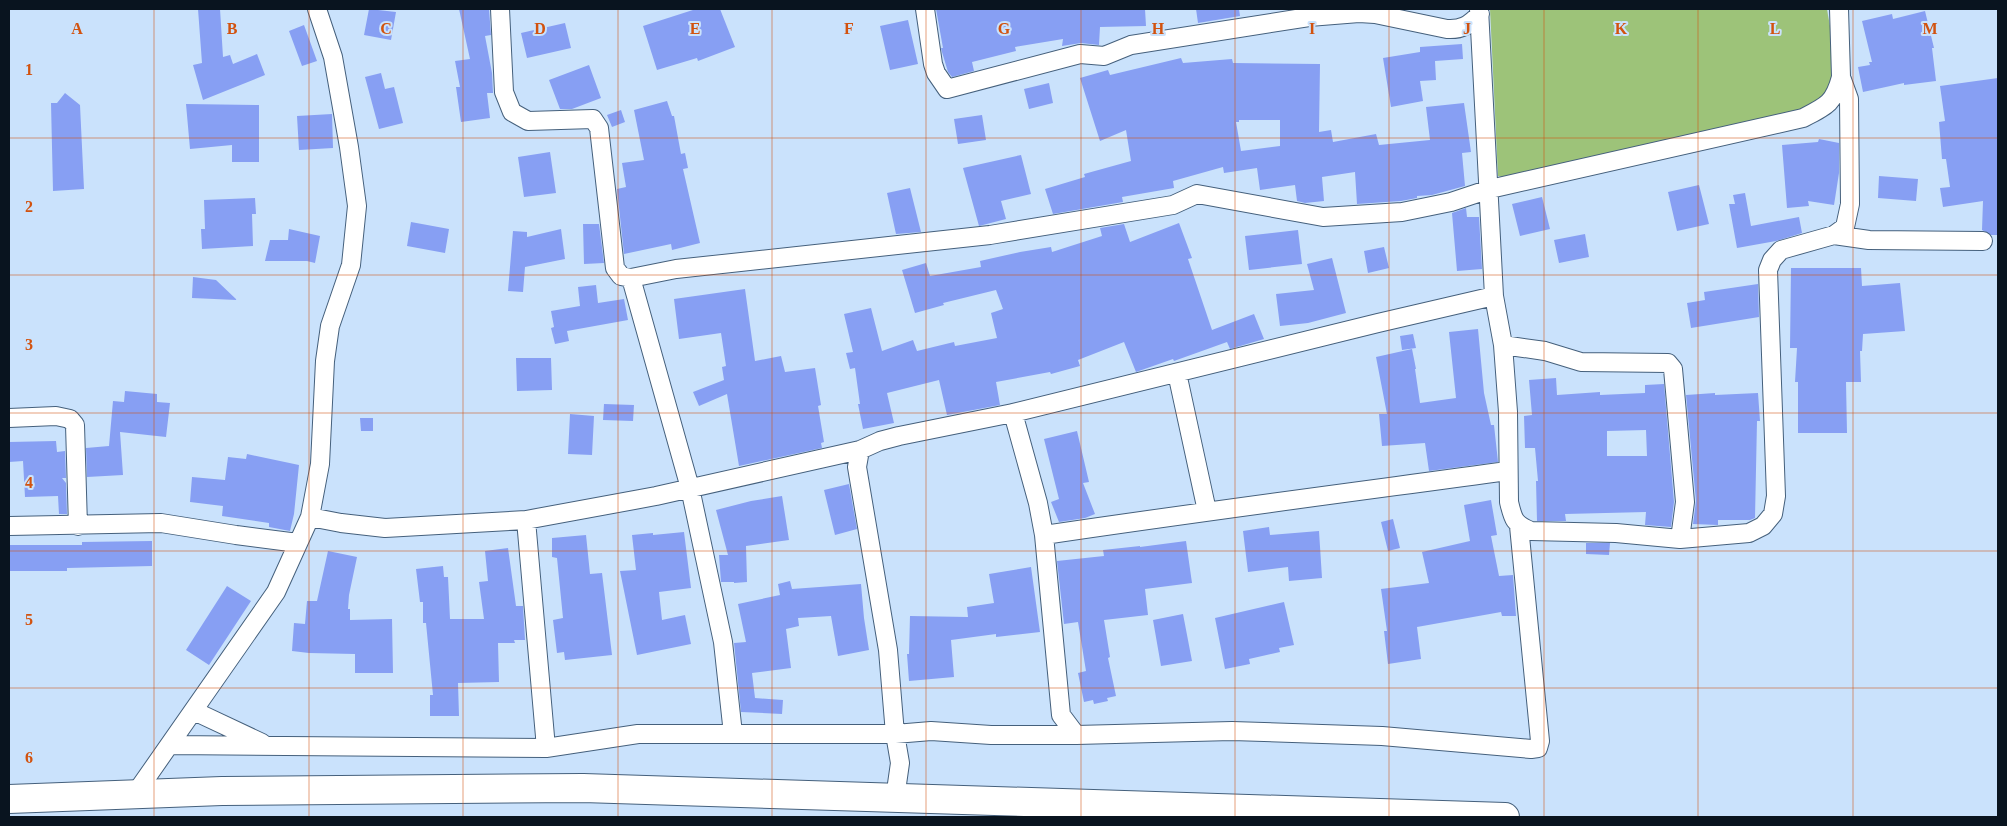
<svg xmlns="http://www.w3.org/2000/svg" width="2007" height="826" viewBox="0 0 2007 826" font-family="Georgia,serif">
<style>
.green{fill:#9dc379}
.building{fill:#879ff3;fill-rule:evenodd}
.lines{fill:none;stroke-linecap:round;stroke-linejoin:round}
.street-casing{stroke:#45607c;stroke-width:20}
.highway-casing{stroke:#45607c;stroke-width:30}
.street{stroke:#fff;stroke-width:18}
.highway{stroke:#fff;stroke-width:28}
.grid{fill:none;stroke:#d2520e;stroke-width:1;stroke-opacity:0.55}
.grid-label{font-size:16px;text-anchor:middle;font-weight:bold;fill:#d2520e;stroke:#cae2fc;stroke-width:4;stroke-linejoin:round;paint-order:stroke}
</style>
<rect width="100%" height="100%" fill="#cae2fc"/>
<!-- green -->
<path class="green" d="M1490,9h337c5,33 18,69 -11,94 -7,5 -20,8 -29,11l-276,65 -13,-3z"/>
<!-- building -->
<path class="building" d="M198,9h22l3,48 7,-2 3,9 24,-10 8,21 -62,25 -10,-35 9,-2z
M369,9l27,3 -5,28 -27,-5z
M459,9h30l2,26 -6,1 7,37 1,20h-6l3,25 -29,4 -5,-35h4l-5,-26 15,-2z
M696,9h24l15,38 -37,14 -1,-3 -40,12 -14,-44z
M936,9h209l1,17 -46,1 -1,18 -18,-2 -19,3 1,-7 -48,8 1,4 -44,11 2,9 -22,6 -4,-5 -6,-20 -1,-4h2z
M1196,9h43l1,7 -42,7z
M1925,11l9,37h-2l4,33 -32,4v-2l-41,9 -5,-25 12,-2 -1,-3h3l-10,-41 30,-7 1,5z
M908,20l10,44 -28,6 -10,-44z
M565,23l6,25 -44,10 -6,-25z
M304,25l13,36 -15,5 -13,-35z
M1462,44l1,15 -28,2 1,19 -16,1 3,20 -32,6 -8,-49 37,-6v-5z
M1181,58l2,5 49,-4 1,4 87,1 -1,68 12,-2 2,12 43,-8 3,11 51,-5 -4,-33 38,-4 7,49 -9,1 3,33 -33,9 -15,1v2l-16,3 -44,3 -2,-32 -33,5 2,24 -19,2 -8,-2 -2,-16 -35,5 -3,-22 -33,5 -1,-6 -50,14 1,7 -52,9 1,5 -70,12 -8,-25 40,-12 -1,-3 47,-13 -5,-31 -26,11 -20,-63 28,-8 2,5zM1239,120h41v26l-39,5 -5,-29h3z
M589,65l12,33 -29,11h-12l-11,-29z
M381,73l4,16 9,-2 9,36 -24,6 -14,-52z
M1998,78v157h-7l-9,-5 1,-29 -40,6 -3,-19 10,-1 -4,-28h-4l-3,-37 6,-1 -5,-35z
M1049,83l4,20 -24,6 -5,-20z
M65,93l15,12 4,84 -31,2 -2,-88h6z
M667,101l5,15h2l7,38 4,-1 3,15 -5,1 17,74 -28,7 -1,-6 -47,10 -7,-65 9,-2 -4,-24 22,-3 -10,-50z
M186,104l73,1v57h-27v-17l-42,4z
M621,110l4,12 -13,5 -5,-12z
M332,114l1,34 -34,2 -2,-34z
M982,115l4,25 -28,4 -4,-25z
M1819,139l20,4v30l-5,32 -26,-4 1,5 -22,2 -5,-63 36,-3z
M550,152l6,41 -32,4 -6,-40z
M1021,155l10,39 -30,7 5,18 -27,7 -16,-58z
M1879,176l39,3 -2,22 -38,-3z
M1699,185l10,39 -32,7 -9,-39z
M910,188l11,44 -25,2 -9,-41z
M1745,193l6,33 48,-9 3,16 -26,8 -39,7 -8,-44h6l-2,-9z
M1542,197l8,32 -30,7 -8,-32z
M255,198l1,16h-4l1,32 -51,3 -1,-20h4l-1,-29z
M1466,208l1,9h12l3,52 -25,2 -5,-58z
M411,222l38,7 -4,24 -38,-7z
M1179,223l13,35 -4,1 24,71 42,-16 10,25 -34,10 -3,-7 -53,19 -1,-2 -37,13 -12,-30 -46,18 2,6 -29,8 -1,-2 -54,10 4,23 -53,10 -8,-35 -52,13 7,30 -31,6 -5,-25h2l-5,-36 -5,1 -4,-16 7,-1 -9,-38 27,-6 11,43 31,-11 4,11 37,-9 1,4 42,-8 -6,-25 12,-4 -7,-19 -53,13 1,2 -29,8 -13,-43 24,-7 4,13 51,-9 -1,-6 40,-9 31,-5 1,5 50,-16 -2,-8 24,-4 6,18z
M583,224h16l5,39 -20,1z
M289,229l31,7 -5,27 -8,-2h-42l5,-21h18z
M561,229l4,30 -40,8 -2,25 -15,-1 5,-60 14,1v5z
M1298,230l4,34 -53,6 -4,-34z
M1585,234l4,23 -30,6 -5,-23z
M1384,247l5,21 -21,5 -4,-22z
M1332,258l14,55 -38,10 -28,3 -4,-32 38,-4 -7,-26z
M1791,268h70l1,18 38,-3 5,48 -42,3 -1,17h-2l1,31h-15l1,51h-49v-51h-3l2,-34h-7z
M193,277l23,3 21,20 -45,-2z
M1758,284l1,33 -68,11 -4,-25 18,-3 -1,-8z
M596,285l2,18 26,-4 4,21 -61,11 2,10 -14,3 -4,-16 3,-1 -3,-16 29,-5 -2,-19z
M745,289l10,72 26,-5 4,16 30,-4 6,37 -3,1 6,36 -3,1 1,5 -83,18 -12,-72 -28,12 -6,-14 31,-12 -2,-13 4,-1 -5,-33 -42,6 -5,-40z
M1478,329l6,64 7,32h3l4,37 -69,9 -4,-28 -43,3 -3,-32h8l-11,-57 36,-8 4,20h-1l5,34 36,-5 -7,-66z
M1413,334l3,14 -14,2 -2,-14z
M516,358h35l1,32 -35,1z
M1556,378l1,17 43,-3v3l45,-2v-8l19,-1 10,118 -3,25 -26,-2 1,-13 -81,2 1,7h-29l-1,-40h2l-3,-33h-10l-1,-32 8,-1 -3,-35zM1646,430l1,26h-40v-25z
M125,391l32,3v8l13,1 -4,34 -46,-5 3,43 -36,2 -1,-29 23,-2 4,-45 11,1z
M1715,393v2l43,-2 2,28h-3l-2,97 -5,2h-32v5l-25,-1 3,-23 -10,-106z
M604,404l30,1 -1,16 -30,-1z
M570,414l24,2 -2,39 -24,-1z
M360,418h13v13h-12z
M1077,431l12,51 -6,1 12,31 -10,4 -26,4 -8,-20 8,-3 -15,-60z
M56,441l1,11 8,-1 1,27h-4l4,5 1,31h-8l-1,-18 -33,1 -2,-36 -14,1v-20z
M247,454l52,11 -5,49 -4,17 -21,-4v-4l-47,-7 1,-10 -33,-4 2,-25 33,3 3,-23 18,2z
M849,484l8,45 -22,6 -11,-45z
M782,496l7,44 -43,6 1,36 -13,1v-1h-13l-2,-27h9l-12,-45 35,-9z
M1491,500l6,35 -6,1 8,40 14,-1 3,41h-14l-1,-4 -84,15 4,32 -33,5 -4,-33h3l-6,-42 48,-6 -7,-31 48,-11 -6,-36z
M1393,519l7,29 -12,3 -7,-29z
M1269,527l1,8 49,-4 3,47 -33,3 -1,-14 -40,5 -5,-41z
M684,532l7,56 -32,4 3,28 23,-5 6,29 -54,11 -17,-84 16,-1 -4,-35 21,-2v2z
M586,535l4,39 12,-1 10,82 -47,5 -1,-8 -7,1 -4,-33 10,-2 -6,-60 -5,-1v-19z
M152,541v25l-85,2v3h-58v-26h73v-3z
M1186,541l6,42 -47,6 3,26 -44,5 6,37 -2,1 8,38 -9,2 1,3 -14,3 -1,-4 -9,2 -6,-29 8,-2 -8,-49 -14,2 -7,-63 47,-5 -1,-6 37,-4v1z
M1586,543h24l-1,12 -23,-1z
M508,548l8,58h7l2,34h-11l1,3h-17l1,39 -41,1 1,33h-29v-21h3l-7,-72h-3v-21h-3l-4,-33 27,-3 1,11h4l2,42h34l-5,-37 9,-1 -3,-30z
M328,551l29,6 -8,38 -1,14h2v11l42,-1 1,54h-38v-19l-46,-1 -17,-2 2,-28 11,1 2,-23h10z
M1031,567l9,65 -44,5v-3l-45,6 3,37 -45,4 -2,-27h2l1,-38 58,1 -1,-10 27,-4 -5,-29z
M790,581l2,8 69,-5 3,34 5,32 -31,6 -7,-40 -33,2 1,8 -13,3 5,39 -39,5 3,25 28,2 -1,14 -41,-2 -7,-69 12,-1 -8,-38 42,-9 -2,-11z
M227,586l24,15 -42,64 -23,-15z
M1284,602l10,43 -15,3 1,4 -31,7 1,5 -25,5 -10,-51z
M1183,614l9,47 -31,5 -8,-46z"/>
<g class="lines">
<defs>
<path id="street" d="M500,9l4,83 8,20 16,9 65,-2 6,9 16,140 6,8 10,2 45,-9 314,-34 183,-30 24,-11 126,23 79,-5 49,-10 39,-13 313,-71c24,-12 31,-15 38,-41
M925,9l8,55 3,9 11,16 133,-35 24,2 27,-11 178,-28 50,-4 16,1 72,15c15,1 22,-4 33,-15
M1479,9l15,287 9,49 5,67 1,90c4,17 5,22 22,29l85,2 64,6 69,-6 14,-7 10,-12 3,-18 -8,-226 4,-10 9,-10 53,-15 11,-8 5,-23 -1,-105 -8,-22 -2,-68
M1834,235l35,5 114,1
M631,278l59,210 33,154 10,92
M1503,345l42,6 36,11 87,1 5,6 12,133 -5,37
M1177,373l30,138
M1013,413l25,90 6,32 17,180 15,20
M9,418l47,-2 14,3 5,6 3,101
M860,450l-3,17 31,183 7,84 5,29 -5,35
M310,517l31,6 44,5 141,-8 130,-24 204,-46 20,-9 19,-5 114,-23 365,-90 116,-27
M526,520l20,228
M9,526l152,-3 75,12 62,8
M1044,535c154,-23 309,-43 464,-64
M194,711l68,32
M170,745l376,3 92,-14h257l36,-3 60,4h85l156,-4 150,5 149,13 7,-1 2,-7 -21,-215
M135,794l141,-202 34,-75 10,-53 5,-103 5,-35 21,-61 6,-59 -8,-59 -16,-90 -16,-48"/>
<path id="highway" d="M9,799l213,-8 361,-3 922,29"/>
</defs>
<!-- street casing -->
<use href="#street" class="street-casing"/>
<!-- highway casing -->
<use href="#highway" class="highway-casing"/>
<!-- street -->
<use href="#street" class="street"/>
<!-- highway -->
<use href="#highway" class="highway"/>
</g>
<!-- grid -->
<path class="grid" d="M154,9v808M309,9v808M463,9v808M618,9v808M772,9v808M926,9v808M1081,9v808M1235,9v808M1389,9v808M1544,9v808M1698,9v808M1853,9v808M9,138h1989M9,275h1989M9,413h1989M9,551h1989M9,688h1989"/>
<g class="grid-label">
<text x="77" y="34">A</text>
<text x="232" y="34">B</text>
<text x="386" y="34">C</text>
<text x="540" y="34">D</text>
<text x="695" y="34">E</text>
<text x="849" y="34">F</text>
<text x="1004" y="34">G</text>
<text x="1158" y="34">H</text>
<text x="1312" y="34">I</text>
<text x="1467" y="34">J</text>
<text x="1621" y="34">K</text>
<text x="1775" y="34">L</text>
<text x="1930" y="34">M</text>
<text x="29" y="75">1</text>
<text x="29" y="212">2</text>
<text x="29" y="350">3</text>
<text x="29" y="488">4</text>
<text x="29" y="625">5</text>
<text x="29" y="763">6</text>
</g>
<!-- border -->
<rect width="2007" height="826" fill="none" stroke="#09141f" stroke-width="20"/>
</svg>
